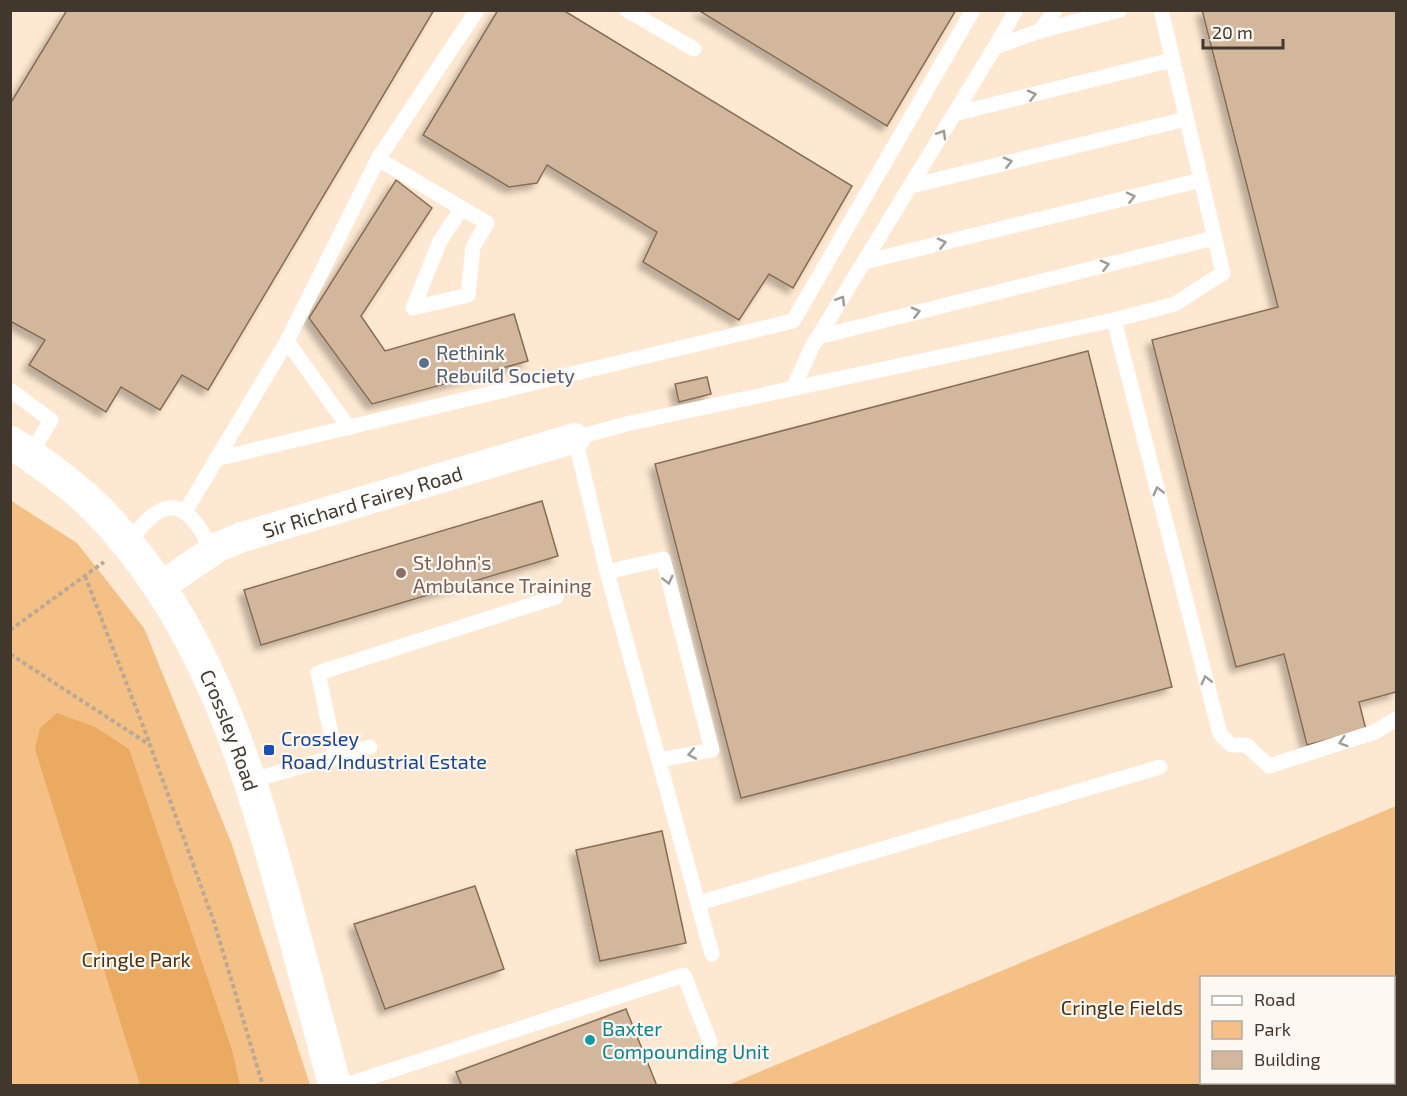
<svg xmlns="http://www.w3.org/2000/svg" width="1407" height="1096" viewBox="0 0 1407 1096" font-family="'Exo 2',sans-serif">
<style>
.green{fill:#f5c086;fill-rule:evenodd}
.forest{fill:#eaaa62}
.building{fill:#d2b79c;stroke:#866d54;stroke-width:1.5;filter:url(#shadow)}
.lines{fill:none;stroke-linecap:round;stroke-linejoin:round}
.path{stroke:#bba996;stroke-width:4;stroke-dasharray:4.5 3;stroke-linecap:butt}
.lane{stroke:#fff;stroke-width:15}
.street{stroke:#fff;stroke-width:30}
.secondary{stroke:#fff;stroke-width:33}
.oneway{stroke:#a09b96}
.service-dot{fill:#5c6f8a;stroke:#fef8f2;stroke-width:2}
.education-dot{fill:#8d6e63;stroke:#fef8f2;stroke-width:2}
.transit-dot{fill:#1a4fb4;stroke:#fef8f2;stroke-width:2}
.culture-dot{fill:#0f9aa8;stroke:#fef8f2;stroke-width:2}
.labels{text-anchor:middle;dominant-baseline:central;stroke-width:4.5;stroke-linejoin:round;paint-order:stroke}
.service-label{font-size:20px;fill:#4e5e75;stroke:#fef8f2;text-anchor:start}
.street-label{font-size:20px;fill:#42372c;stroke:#fef8f2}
.education-label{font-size:20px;fill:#785e54;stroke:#fef8f2;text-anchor:start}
.transit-label{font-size:20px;fill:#164399;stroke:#fef8f2;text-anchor:start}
.park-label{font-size:20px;fill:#492f10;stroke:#fef8f2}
.culture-label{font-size:20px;fill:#0d838f;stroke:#fef8f2;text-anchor:start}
</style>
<defs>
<filter id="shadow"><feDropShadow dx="-5.5" dy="5.5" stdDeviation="3" flood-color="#0004"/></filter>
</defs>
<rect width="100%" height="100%" fill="#fee8d1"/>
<!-- green -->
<path class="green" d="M10,500l67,43 67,85 87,214 79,243h-299z
M1396,806v279h-668zM1202,978h192v104h-192z"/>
<!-- forest -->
<path class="forest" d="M57,713l38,14 34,22 103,301 8,35h-100l-105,-336 5,-21z"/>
<!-- building -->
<path class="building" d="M67,10h367l-226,380 -26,-15 -22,35 -39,-23 -15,25 -77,-47 16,-25 -35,-19v-217z
M498,10h65l289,176 -59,102 -24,-14 -30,46 -96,-58 14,-30 -110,-67 -10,18 -28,4 -86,-52z
M698,10h258l-69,116z
M1202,10h194v682l-37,10 7,28 -59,15 -23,-91 -48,13 -84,-327 126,-33z
M396,180l36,28 -71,108 24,35 129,-37 14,47 -156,43 -63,-86z
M1088,351l84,336 -431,111 -86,-334z
M707,377l4,17 -32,8 -4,-18z
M542,501l16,55 -297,89 -17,-55z
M662,831l24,112 -86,18 -24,-111z
M475,886l29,83 -119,40 -31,-85z
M626,1009l31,77h-195l-6,-14z"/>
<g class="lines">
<!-- path -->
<path class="path" d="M85,576l65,168
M10,630l94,-68
M10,654l140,91 64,177 49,164"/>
<!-- lane -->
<path class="lane" d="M627,10l67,39
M1040,31l80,-21
M995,47l21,-37
M954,114l218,-54
M378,159l109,64 -14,24 -5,48 -55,13 27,-67 22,-33
M911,186l275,-67
M864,262l337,-82
M1114,320l106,414 11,11h15l23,21 106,-34 21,-13
M818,337l396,-99
M287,341l62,87
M793,388l19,-41 183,-300 45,-16 15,-21
M10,390l41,30 -21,35
M216,459l577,-138 180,-311
M185,512l102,-171 91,-182 99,-149
M128,544c35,-51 58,-48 84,7
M607,572l56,-13 49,191 -53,10
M336,757l-18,-84 238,-76
M249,781l121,-34
M699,903l461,-136
M712,954l-105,-382 -32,-134 51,-14 488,-104 61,-16 48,-31 -62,-263
M343,1086l341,-111 26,67"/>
<!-- street -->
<path class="street" id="s1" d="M160,587l58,-40 24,-10 333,-99"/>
<!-- secondary -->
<path class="secondary" id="s2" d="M10,442c31,20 61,41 87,67 104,106 149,248 187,388 17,63 34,126 51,189"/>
</g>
<!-- one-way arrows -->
<defs><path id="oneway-chevron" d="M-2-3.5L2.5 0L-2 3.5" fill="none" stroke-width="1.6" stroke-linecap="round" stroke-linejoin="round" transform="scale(1.5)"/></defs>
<g class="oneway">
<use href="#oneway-chevron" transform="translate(1032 95) rotate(-14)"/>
<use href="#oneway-chevron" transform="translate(942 134) rotate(-59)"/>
<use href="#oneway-chevron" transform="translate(1008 162) rotate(-14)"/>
<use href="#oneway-chevron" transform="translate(1131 197) rotate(-14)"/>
<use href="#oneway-chevron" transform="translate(942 243) rotate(-14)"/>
<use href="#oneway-chevron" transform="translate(1105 265) rotate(-14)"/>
<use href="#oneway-chevron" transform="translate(841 300) rotate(-59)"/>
<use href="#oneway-chevron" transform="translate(916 312) rotate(-14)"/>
<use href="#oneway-chevron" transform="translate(1158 491) rotate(-104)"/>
<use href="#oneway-chevron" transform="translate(668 580) rotate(76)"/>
<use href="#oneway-chevron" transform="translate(1206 680) rotate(-104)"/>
<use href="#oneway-chevron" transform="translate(1343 742) rotate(162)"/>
<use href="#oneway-chevron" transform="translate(692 754) rotate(169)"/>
</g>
<!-- markers -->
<circle class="service-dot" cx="424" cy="363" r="6"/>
<circle class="education-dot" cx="401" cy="573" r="6"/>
<rect class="transit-dot" x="263" y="744" width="12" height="12" rx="3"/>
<circle class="culture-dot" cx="590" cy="1040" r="6"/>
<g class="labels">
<!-- service labels -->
<g class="service-label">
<text x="436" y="352">Rethink<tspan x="436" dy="23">Rebuild Society</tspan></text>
</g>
<!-- street labels -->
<g class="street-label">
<text stroke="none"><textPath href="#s1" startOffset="222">Sir Richard Fairey Road</textPath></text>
<text stroke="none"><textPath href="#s2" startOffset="370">Crossley Road</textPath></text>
</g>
<!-- education labels -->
<g class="education-label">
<text x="413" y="562">St John's<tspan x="413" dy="23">Ambulance Training</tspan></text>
</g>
<!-- transit labels -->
<g class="transit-label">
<text x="281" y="738">Crossley<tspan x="281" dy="23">Road/Industrial Estate</tspan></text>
</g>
<!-- park labels -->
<g class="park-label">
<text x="136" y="959">Cringle Park</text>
<text x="1122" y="1007">Cringle Fields</text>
</g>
<!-- culture labels -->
<g class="culture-label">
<text x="602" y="1028">Baxter<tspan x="602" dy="23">Compounding Unit</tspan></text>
</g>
</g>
<!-- border -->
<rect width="1407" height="1096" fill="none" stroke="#42372c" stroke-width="24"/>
<!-- legend -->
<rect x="1200" y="976" width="195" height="108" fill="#fef8f2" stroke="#b3aba3" stroke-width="1.5"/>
<rect x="1212" y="996" width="30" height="9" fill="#ffffff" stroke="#b3aba3" stroke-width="1.5"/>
<text x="1254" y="1006" font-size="18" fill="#42372c">Road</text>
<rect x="1212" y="1021" width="30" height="18" fill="#f5c086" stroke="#b3aba3" stroke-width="1.5"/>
<text x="1254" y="1036" font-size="18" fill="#42372c">Park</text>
<rect x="1212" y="1051" width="30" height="18" fill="#d2b79c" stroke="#b3aba3" stroke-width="1.5"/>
<text x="1254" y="1066" font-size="18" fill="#42372c">Building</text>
<!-- scale -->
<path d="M1203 39v9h80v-9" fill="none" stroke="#42372c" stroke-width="3"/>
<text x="1212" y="39" font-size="18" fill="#42372c" stroke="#fef8f2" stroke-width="4.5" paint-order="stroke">20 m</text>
</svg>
